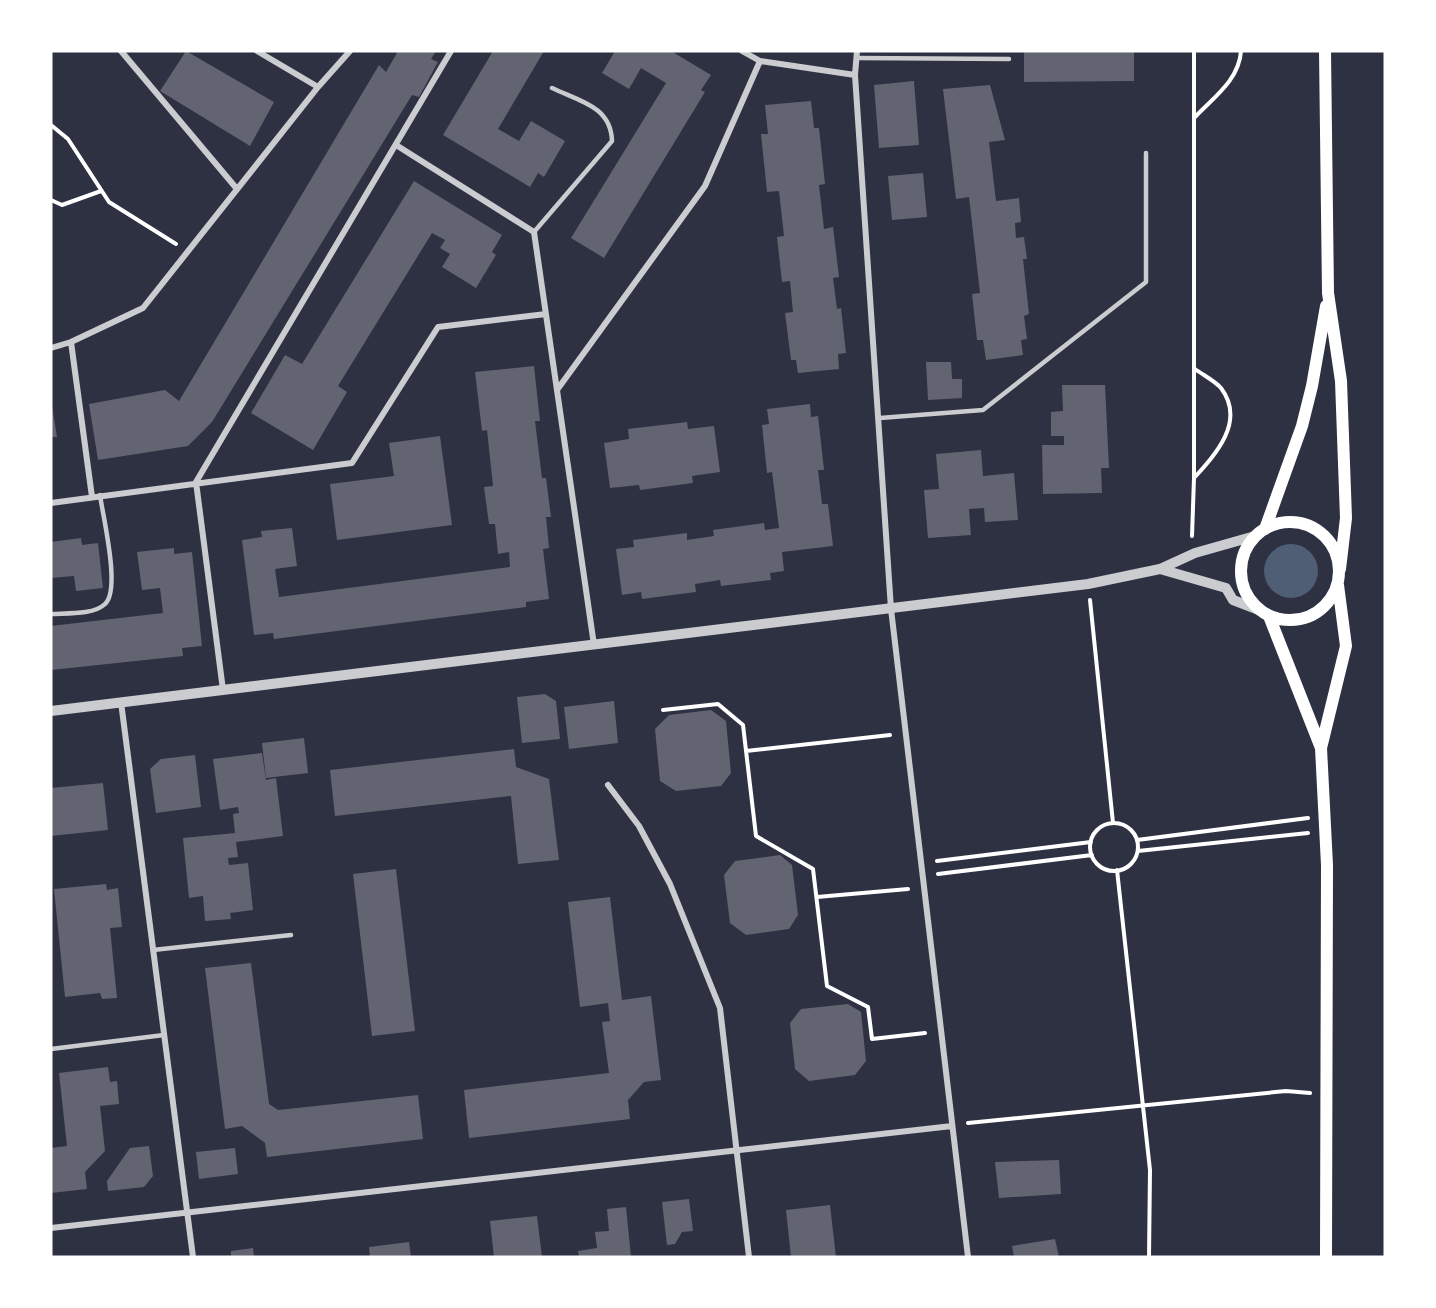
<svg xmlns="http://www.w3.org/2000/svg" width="1436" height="1308" viewBox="0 0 1436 1308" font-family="'Fira Sans',sans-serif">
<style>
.water{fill:#4f5d75}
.building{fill:#626471}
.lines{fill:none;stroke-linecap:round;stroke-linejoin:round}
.path{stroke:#fff;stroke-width:4}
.service{stroke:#caccd0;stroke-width:4.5}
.minor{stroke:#caccd0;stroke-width:6}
.tertiary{stroke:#caccd0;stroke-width:10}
.secondary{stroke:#fff;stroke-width:12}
</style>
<rect width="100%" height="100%" fill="#2d3142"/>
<!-- water -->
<path class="water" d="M1264 571a27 27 0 1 1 54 0a27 27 0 1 1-54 0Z"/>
<!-- building -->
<path class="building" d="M186,51l88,51 -24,44 -90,-55z
M398,51h38l-5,8 7,3 -19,35 -7,-2 -200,327 -24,24 -90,14 -9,-56 76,-14 14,11 200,-336 7,7z
M493,51h51l-46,78 21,12 12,-20 34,20 -21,36 -6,-4 -8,14 -87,-52z
M615,51h56l40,24 -10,15 4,2 -101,166 -33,-20 95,-155 -25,-15 -12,21 -27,-16z
M1024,51h110v30l-110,1z
M914,81l5,64 -40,3 -5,-63z
M990,85l15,55 -16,2 7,59 23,-3 2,24 -6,1 1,15 8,-1 3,22h-4l6,55 -5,2 3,23 -6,1 2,15 -37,5 -3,-20h-6l-5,-46 8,-1 -11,-96 -13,2 -13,-110z
M811,101l3,27h5l6,56 -6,1 5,44 9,-2 6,50 -6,1 4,31 4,-1 5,45 -8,1 1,15 -41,4 -2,-13h-5l-6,-47 8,-1 -3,-31 -8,1 -5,-45 7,-1 -5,-45 -12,1 -6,-58h7l-3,-29z
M923,173l4,44 -35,3 -4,-44z
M414,181l88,54 -10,17 4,3 -20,33 -34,-21 8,-13 -10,-6 5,-8 -13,-7 -94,153 9,6 -34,58 -62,-37 34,-58 17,9z
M926,362h25l1,17h10v19l-34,2z
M534,366l6,55h-5l7,57h4l5,39h-5l3,31 -6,1 6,50 -23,3v5l-252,32 -1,-6 -19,2 -12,-95 20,-3 -1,-6 31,-3 5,38 -22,3 4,28 231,-30 -1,-15 -11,2 -3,-30h-6l-5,-37 9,-1 -6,-56 -5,1 -7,-59z
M1062,385h43l4,83h-8l1,25 -59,1 -1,-49h22v-9h-13v-24l12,-1z
M51,399l6,38h-6z
M810,404l1,13 7,-1 6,54h-6l4,34h6l5,42 -51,6 2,19 -14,2 1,7 -50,6 -1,-6 -25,4 1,8 -54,7 -1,-7 -19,3 -6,-46 18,-2 -1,-7 54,-7v7l27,-4 -1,-6 51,-7 1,7 14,-2 -7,-56 -5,1 -5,-48 7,-1 -2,-15z
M687,422l1,7 26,-3 6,46 -28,4 1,7 -53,7 -1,-5 -29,3 -6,-45 25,-4 -1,-10z
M440,436l12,89 -115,15 -7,-56 64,-8 -5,-33z
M981,450l2,26 31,-3 4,47 -33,2 -1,-14 -15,1 2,26 -43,3 -4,-48 15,-1 -3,-35z
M81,538l1,7 16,-2 5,45 -27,3 -2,-15 -23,2v-36z
M174,548v6l18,-2 10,94 -20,2 1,8 -132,14v-44l112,-13 -3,-25 -18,2 -5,-38z
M545,694l11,7 4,38 -38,4 -5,-46z
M614,701l4,42 -49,6 -5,-42z
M711,710l15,11 5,52 -10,13 -45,5 -16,-10 -5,-52 14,-14z
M304,738l4,35 -42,5 -4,-35z
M514,749l2,18 33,12 10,81 -41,4 -7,-68 -176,20 -5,-46z
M262,753l4,27 10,-2 7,58 -47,6 2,15 -10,1 1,7 19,-2 5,47 -23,3 1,6 -26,2 -2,-25 -14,2 -6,-60 52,-5 -2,-19 6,-1 -1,-6 -18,3 -7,-51z
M195,755l6,52 -45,6 -6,-44 11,-10z
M103,783l5,47 -57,6v-48z
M780,855l12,10 6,50 -9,14 -43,6 -16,-12 -6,-48 11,-14z
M396,869l19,162 -43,5 -19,-162z
M106,884l1,6 11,-2 4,39 -12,1 7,70 -15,1 -2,-6 -35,4 -11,-108z
M610,897l12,103 29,-4 10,84 -17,2 -16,18 2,19 -161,19 -5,-48 145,-17 -7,-51 8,-1 -2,-18 -28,4 -12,-105z
M251,963l18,141 9,6 140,-15 5,44 -156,18 -2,-14 -23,-17 -17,3 -20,-161z
M848,1004l13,8 5,49 -11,14 -46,6 -14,-12 -5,-46 11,-14z
M108,1067l2,15 7,-1 2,23 -19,2 5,45 -20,21 2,17 -36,4v-45l16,-2 -8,-73z
M149,1146l4,30 -9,11 -36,4 -1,-10 23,-33z
M235,1148l3,26 -39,5 -3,-27z
M1059,1160l2,34 -62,4 -4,-36z
M689,1199l4,32 -11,1 -7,12 -8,1 -5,-43z
M830,1205l6,52h-45l-5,-47z
M626,1207l5,50h-52l-1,-6 19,-3 -2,-16 14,-1 -2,-22z
M537,1216l5,41h-48l-4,-36z
M1055,1239l4,18h-45l-2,-11z
M409,1242l2,15h-41l-1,-10z
M253,1248l1,9h-23v-6z"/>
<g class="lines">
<!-- path -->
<path class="path" d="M1195,117c19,-20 44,-37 46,-66
M51,125l17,14 41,63 67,42
M51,200l11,5 39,-14
M1194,478c22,-24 52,-57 27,-90 -6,-7 -18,-13 -26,-19
M1192,536l2,-58v-427
M1090,600l23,223
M663,710l55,-6 25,21 13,111 57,33 14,117 41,21 4,32 53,-6
M746,751l144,-16
M1090 847a24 24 0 1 1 48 0a24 24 0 1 1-48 0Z
M1137,840l171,-22
M1138,851l170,-18
M937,861l154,-19
M1117,870l33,300 -1,87
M938,874l154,-19
M817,897l91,-8
M968,1123l318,-32 24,2"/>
<!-- service -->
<path class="service" d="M856,58l153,1
M534,232l78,-91c-1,-35 -33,-40 -60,-53
M880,418l103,-8 163,-128v-129
M51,614c15,-1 43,1 54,-10 16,-14 -2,-87 -5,-109
M153,950l138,-15
M51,1049l113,-14"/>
<!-- minor -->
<path class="minor" d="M121,51l116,138
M257,51l61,36 32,-36
M742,51l18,10 95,14
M857,51l-2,24 36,534 77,648
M396,145l138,87 60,413
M71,342l21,155
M51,348l20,-6 72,-34 175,-221
M557,390l148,-204 55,-125
M196,482l255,-431
M196,482l27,208
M51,503l301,-40 86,-136 108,-13
M121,702l72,555
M608,785l31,41 31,58 50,124 29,249
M51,1228l901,-102"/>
<!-- tertiary -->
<path class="tertiary" d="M1160,569l66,19 7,12 26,10
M51,711l1037,-127 72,-15 35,-16 60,-17"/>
<!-- secondary -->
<path class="secondary" d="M1325,51l3,242 13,88 5,137 -6,51
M1241 571a49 49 0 1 1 98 0a49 49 0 1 1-98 0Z
M1265,529l37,-103 10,-40 14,-80
M1269,616l52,132
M1326,1257l1,-392 -6,-117 25,-102 -8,-61"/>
</g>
<!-- border -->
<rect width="1436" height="1308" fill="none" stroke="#ffffff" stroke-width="105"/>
</svg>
